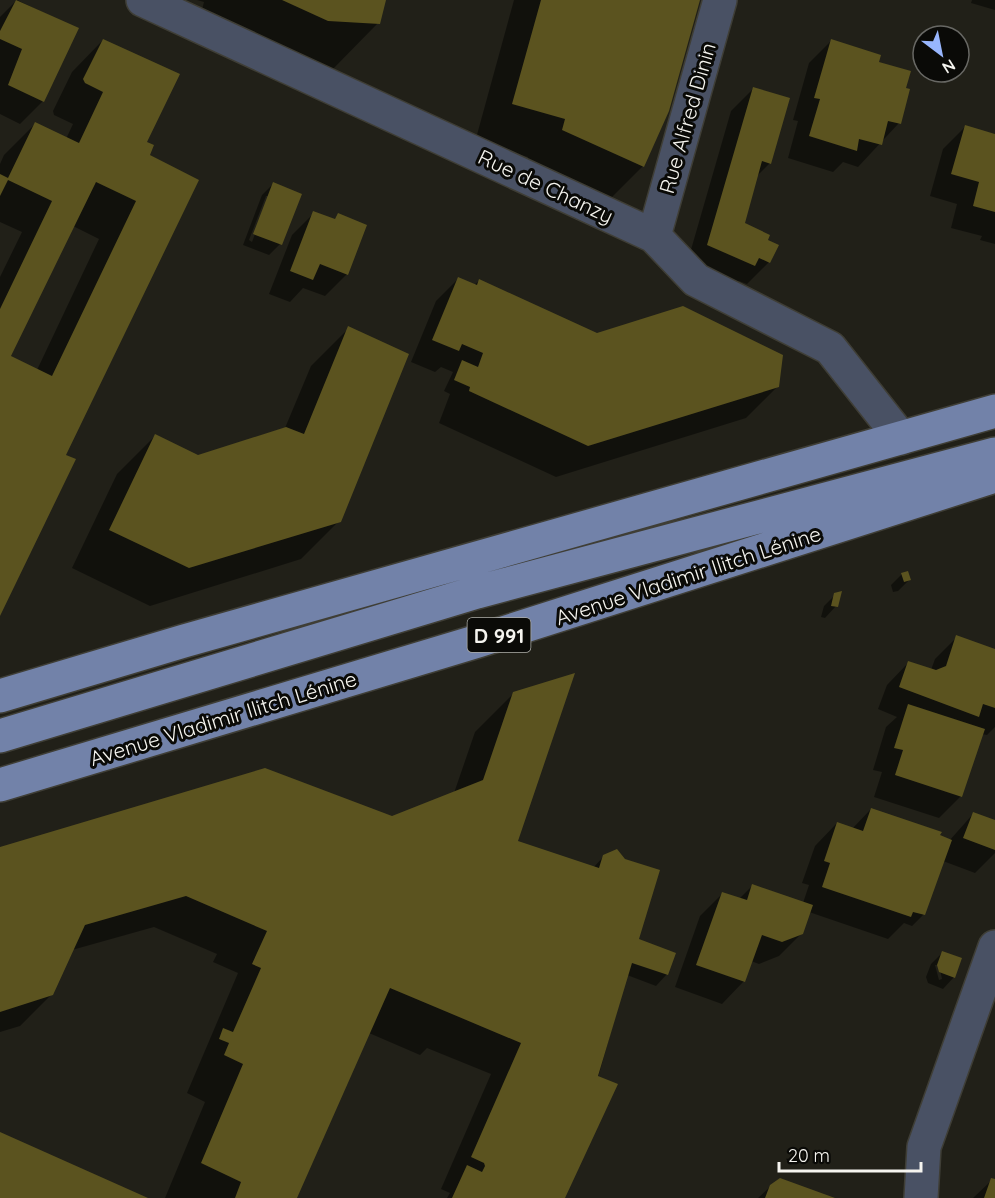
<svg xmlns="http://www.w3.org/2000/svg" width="995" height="1198" viewBox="0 0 995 1198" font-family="Quicksand,sans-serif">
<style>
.shadow{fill:#0007;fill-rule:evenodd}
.building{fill:#5b531f;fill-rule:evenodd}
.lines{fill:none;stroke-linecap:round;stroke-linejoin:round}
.street-casing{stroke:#3f3e36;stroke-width:36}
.primary-casing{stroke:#3f3e36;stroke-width:36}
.street{stroke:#495164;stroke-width:33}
.primary{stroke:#7282a9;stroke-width:33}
.labels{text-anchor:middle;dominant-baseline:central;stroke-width:6;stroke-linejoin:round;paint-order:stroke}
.shield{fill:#0a0a07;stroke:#aeaea9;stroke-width:1.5}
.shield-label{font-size:20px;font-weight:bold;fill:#f5f4ef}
.street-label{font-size:21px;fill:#f5f4ef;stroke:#0a0a07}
</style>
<rect width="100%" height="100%" fill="#212018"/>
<!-- shadow -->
<path class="shadow" d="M17,0l60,29 -35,73 -22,22 -20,-10v-97z
M197,0h188l-7,23 -46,47 -135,-41 7,-27z
M514,0h184l-55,166 -38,38 -80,-36 3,-11 -53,-15z
M972,0h23v10l-24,-7z
M103,40l45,114 49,27 -133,275 -64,156v-335l22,-45 -22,-10v-58l4,-9 31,-31 31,15 7,-15 -19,-9 -1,-4 19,-39zM73,226l26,13 -62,131 -30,-7z
M831,41l46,22 27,26 -5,34 -41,44 -15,-5 -10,10 -45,-14 10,-37 -5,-1 16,-57z
M753,89l17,74 -14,14 -12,47 22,17 3,21 -22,22 -8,-3 -7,6 -46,-20 45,-156z
M965,127l30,7v110l-15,-4 2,-4 -31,-8 6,-24 -27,-8 13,-47z
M273,184l7,60 -11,11 -26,-10 19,-50zM266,196h3l-17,46 -3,-2z
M314,213l20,7 5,-5 8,59 -22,22 -22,-8 -13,14 -21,-8 23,-59z
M458,279l16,6 5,-4 118,53 180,53 -31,31 -190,59 -117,-54 11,-29 -6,-3 9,-19 -12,-5 -6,5 -24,-10 25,-61z
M349,328l-10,193 -38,38 -151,47 -78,-38 45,-94 38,-38 42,20 88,-28 26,-62z
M902,574l7,6 -11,11 -5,1 -2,-7z
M835,595l1,11 -11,12 -4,-1 3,-11z
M957,637l38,14v76l-8,8 -5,-1 -21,62 -22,22 -65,-21 8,-25 -9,-2 13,-43 11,-10 -19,-8 9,-24 22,-23 22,8 4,-11z
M514,693l2,149 77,26 11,-12 32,89 31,29 -11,12 -29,-11 -63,223h-117l3,-5 -9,-4 50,-115 -64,-26 -7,7 -51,-22 -73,165h-131l40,-96 -18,-9 51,-120 -25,-11 4,-8 -63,-27 -82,23 -20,44 -32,32 -20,6v-183l392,-32 62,-24 21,-61z
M871,809l78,32 24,-27 22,7v32l-20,20 -32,-12 -20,54 -11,11 -8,-3 -16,16 -79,-27 -7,21 -23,23 -20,8 -8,-3 -7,20 -22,23 -47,-17 25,-71 22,-22 17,5 14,-14 50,18 6,-18 -7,-2 13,-37 22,-23 15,6z
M942,953l12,24 -11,12 -15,-6 -2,-6 5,-13zM935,965h4l3,14 -3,1z
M992,1180l3,1v17h-22z
M771,1186l60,12h-73z"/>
<!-- building -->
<path class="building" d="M16,0l63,28 -35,74 -36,-17 14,-36 -22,-10v-8z
M282,0h104l-6,24 -52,-3z
M541,0h159l-31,111 -25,56 -82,-37 3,-11 -53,-15z
M103,39l77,35 -33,68 7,3 -4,10 49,25 -133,275 10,4 -76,157v-307l52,-108 -44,-21 -8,16v-22l8,4 27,-56 44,21 24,-51 -18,-9 -2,-4zM96,182l40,19 -84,175 -41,-20z
M831,39l50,16 -2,7 32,9 -5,17 4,1 -9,35 -13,-3 -6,24 -23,-6 -2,12 -48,-15 11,-37 -6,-1z
M753,87l37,11 -19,66 -9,-3 -17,62 25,12 -2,5 11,5 -9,18 -11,-5 -4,8 -48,-21z
M965,125l30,9v78l-22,-6 6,-24 -28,-8z
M273,182l29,12 -20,51 -29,-11z
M313,211l22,8 3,-6 29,12 -19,50 -28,-11 -7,16 -23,-9z
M458,277l19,8 2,-6 118,54 86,-27 100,49 -4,32 -191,59 -119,-55 1,-4 -16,-7 8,-20 16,7 5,-14 -21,-9 -3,7 -27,-11z
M348,326l61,28 -68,168 -152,46 -80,-38 46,-96 43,21 88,-28 18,7z
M908,571l3,9 -7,2 -3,-9z
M842,591l-4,16 -7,-1 3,-13z
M956,635l39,14v59l-12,-4 -4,13 -80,-30 9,-26 28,9 10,-4z
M575,673l-57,168 81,27 4,-13 14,-6 8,10 35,11 -21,69 37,14 -8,22 -36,-12 -34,113 20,8 -53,114h-113l15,-33 15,7 3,-6 -1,-3 -13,-6 50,-114 -131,-55 -93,210h-62l6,-16 -40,-19 42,-99 -19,-9 5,-12 -10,-4 4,-11 10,4 28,-64 -9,-4 15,-33 -81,-35 -101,29 -32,70 -53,17v-165l265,-79 127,48 91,-36 30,-88z
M908,704l77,25 -23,68 -67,-22 8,-25 -9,-2z
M871,808l71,24 -2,3 12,5 -27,75 -12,-3 -2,5 -89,-30 8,-24 -6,-2 13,-39 26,9z
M973,812l22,8v30l-32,-12z
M752,884l61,21 -10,29 -21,8 -20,-7 -17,47 -49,-17 26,-73 25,8z
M942,951l20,7 -7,20 -16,-6 -2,-7z
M0,1132l148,66h-148z
M780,1178l55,20h-70l5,-13z
M991,1178l4,1v19h-11z"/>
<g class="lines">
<defs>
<path id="street" d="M143,0l511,236 42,44 134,68 71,90
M654,236l66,-236
M921,1198l3,-51 71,-200"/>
<path id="primary" d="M0,696l184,-55 811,-230
M0,736l477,-144 518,-138
M0,785l478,-144 517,-165"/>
</defs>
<!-- street casing -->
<use href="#street" class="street-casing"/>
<!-- primary casing -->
<use href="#primary" class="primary-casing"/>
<!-- street -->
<use href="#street" class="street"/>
<!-- primary -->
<use href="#primary" class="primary"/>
</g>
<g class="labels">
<!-- shield labels -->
<rect class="shield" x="467.5" y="618" width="63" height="34" rx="4.5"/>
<g class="shield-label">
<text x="499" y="635">D 991</text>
</g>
<!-- street labels -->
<g class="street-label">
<text transform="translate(687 118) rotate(-74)">Rue Alfred Dinin</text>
<text transform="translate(546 186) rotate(25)">Rue de Chanzy</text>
<text transform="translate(688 575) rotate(-18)">Avenue Vladimir Ilitch Lénine</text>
<text transform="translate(223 718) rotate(-17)">Avenue Vladimir Ilitch Lénine</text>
</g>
</g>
<!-- north arrow -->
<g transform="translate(941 54) rotate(148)"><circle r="28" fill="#0a0a07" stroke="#686864" stroke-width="1.5"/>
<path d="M0-4.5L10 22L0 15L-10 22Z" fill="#98b6fd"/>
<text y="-9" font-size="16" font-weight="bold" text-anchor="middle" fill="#f5f4ef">N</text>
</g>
<!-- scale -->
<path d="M779 1162v9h142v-9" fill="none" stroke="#f5f4ef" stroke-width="3"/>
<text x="788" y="1162" font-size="18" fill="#f5f4ef" stroke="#0a0a07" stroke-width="4.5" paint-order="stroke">20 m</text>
</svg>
